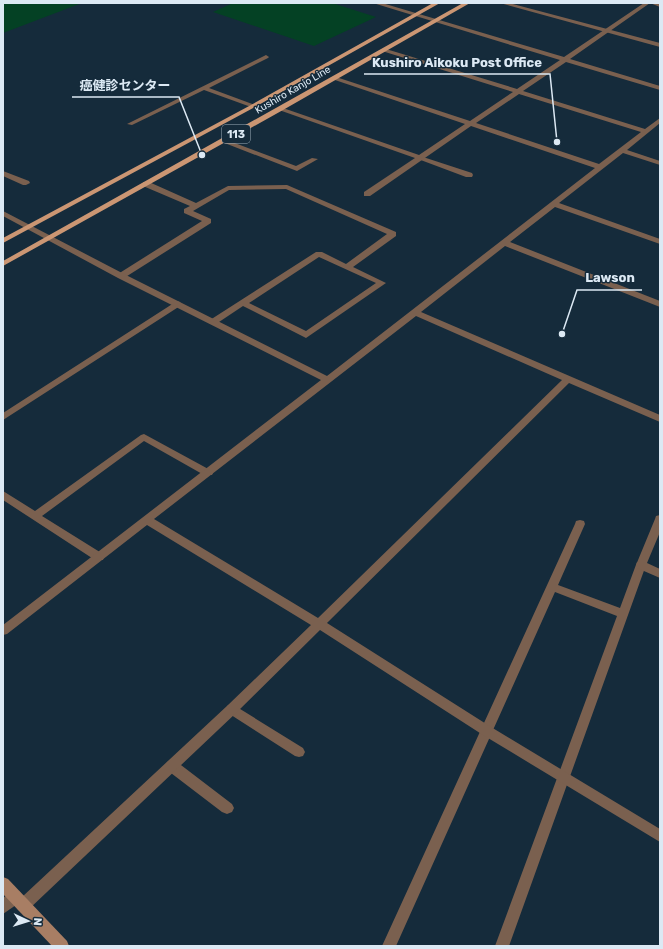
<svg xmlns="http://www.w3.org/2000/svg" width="663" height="949" viewBox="0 0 663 949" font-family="Rubik,'Noto Sans JP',sans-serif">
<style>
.green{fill:#044124}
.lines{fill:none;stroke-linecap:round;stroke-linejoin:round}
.lane{fill:#7a604f;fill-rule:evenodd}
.street{fill:#7a604f;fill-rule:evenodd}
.secondary{fill:#a87e64;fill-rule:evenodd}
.primary{fill:#cb9673;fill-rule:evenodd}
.labels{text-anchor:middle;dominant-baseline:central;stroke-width:3;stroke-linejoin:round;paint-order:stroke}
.far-street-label{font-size:10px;fill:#dce9f4;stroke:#152b3b}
.shield{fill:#152b3b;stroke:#a0b0bc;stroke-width:1}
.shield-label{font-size:11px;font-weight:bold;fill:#dce9f4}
.leader{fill:none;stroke:#dce9f4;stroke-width:1.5}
.callout-dot{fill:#dce9f4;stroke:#152b3b;stroke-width:1.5}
.callout-label{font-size:13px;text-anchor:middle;font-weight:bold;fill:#dce9f4;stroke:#152b3b;stroke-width:3;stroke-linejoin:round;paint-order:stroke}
</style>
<rect width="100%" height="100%" fill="#152b3b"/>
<!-- green -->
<path class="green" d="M3,3h79l-79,30z
M233,3h99l44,14 -62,29 -101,-34z"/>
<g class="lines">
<!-- lane -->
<path class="lane" d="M500,3h9l151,40v4z
M266,55l3,2 -1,1 -59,30 46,17v2h-4l-47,-17 -72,35 -5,-1z
M224,139l72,27 16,-8 6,1 -21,12 -75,-29v-2z
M420,156l52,17 1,2 -1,2h-6l-48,-18v-2z
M3,171l26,10 1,2 -4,2h-3l-20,-9z
M143,182h6l47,21 32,-17 59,-1 109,47v4l-43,31 33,16 -80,55 -63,-32 -27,18h-6l-1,-2 1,-2 106,-68h6l24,12 41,-30 -101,-45 -57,1 -36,21 18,8v4l-87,55h-6v-4l84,-53 -18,-8v-4l6,-3 -47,-20zM319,257l57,26 -70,48 -57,-28z
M177,301l3,1 1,2 -1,2 -177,114v-7z
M144,434l68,37 1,2 -1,2h-8l-60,-34 -102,75 61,38 1,3 -1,3h-8l-92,-60v-9l32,20 106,-76z
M580,520l4,1 1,3 -27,61 62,23 17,-46h8l1,3 -137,381h-14l122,-330 -62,-24 -159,354h-14l193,-422 1,-3z
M232,704l71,44 2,4 -2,4 -4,1 -4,-1 -67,-43 -2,-4 2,-4z
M172,760l5,2 55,42 2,4 -2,4 -5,2 -5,-2 -55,-42 -1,-4 1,-4z"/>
<!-- street -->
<path class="street" d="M373,3h9l182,54 80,-54h16v4l-10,-4 -80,56 90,27v4l-94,-28 -43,29 122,38 15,-11v5l-33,27 33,11v4l-37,-12 -64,50 101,36v5l-105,-37 -45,35 150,59v6l-155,-61 -84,66 239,103v7l-91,-39 -242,240 164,104 169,102v13l-177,-107 -163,-105 -84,83 -208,197 -5,2 -5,-2 -2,-5 -13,9v-16l12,-8 5,2 2,5 206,-192 83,-80 -164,-100 -140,109 -4,1v-10l318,-245 -203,-102 -115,-62v-5l121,63 203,102 268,-208 -124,-42 -101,70h-6v-4l51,-34 -136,-48v-2h4l136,47 46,-31 -133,-45v-2h4l134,44 43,-29 -131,-41v-2h4l131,40 43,-29zM519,94l122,38 -42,32 -123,-41zM416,316l146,64 -244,238 -164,-99z
M660,515v17l-13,31 13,6v9l-23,-10 -1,-3 19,-46 1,-3z"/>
<!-- secondary -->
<path class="secondary" d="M3,877l5,2 59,62 2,5h-17l-49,-52z"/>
<!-- primary -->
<path class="primary" d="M433,3h7l-185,104 -252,136v-5l248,-133z
M463,3h7l-187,107 -280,156v-5z"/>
</g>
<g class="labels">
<!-- far-street labels -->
<g class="far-street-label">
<text transform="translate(293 90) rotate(-30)">Kushiro Kanjo Line</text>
</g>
<!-- shield labels -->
<rect class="shield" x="222" y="125" width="28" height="18" rx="3"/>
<g class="shield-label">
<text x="236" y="134">113</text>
</g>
</g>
<!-- callouts -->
<path class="leader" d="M557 142L550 74H364M202 155L179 97H72M562 334L577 290H642"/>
<g class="callout-dot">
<circle cx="557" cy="142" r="4"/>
<circle cx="202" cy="155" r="4"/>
<circle cx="562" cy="334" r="4"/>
</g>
<g class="callout-label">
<text x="457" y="67">Kushiro Aikoku Post Office</text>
<text x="125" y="90">癌健診センター</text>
<text x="610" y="282">Lawson</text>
</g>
<!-- border -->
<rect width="663" height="949" fill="none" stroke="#dce9f4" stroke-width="8"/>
<!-- north arrow -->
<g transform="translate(28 921) rotate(94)" stroke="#152b3b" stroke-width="3" paint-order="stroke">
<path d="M0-3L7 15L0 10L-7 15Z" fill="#dce9f4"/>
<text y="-6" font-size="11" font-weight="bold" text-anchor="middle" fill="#dce9f4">N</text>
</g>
</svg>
